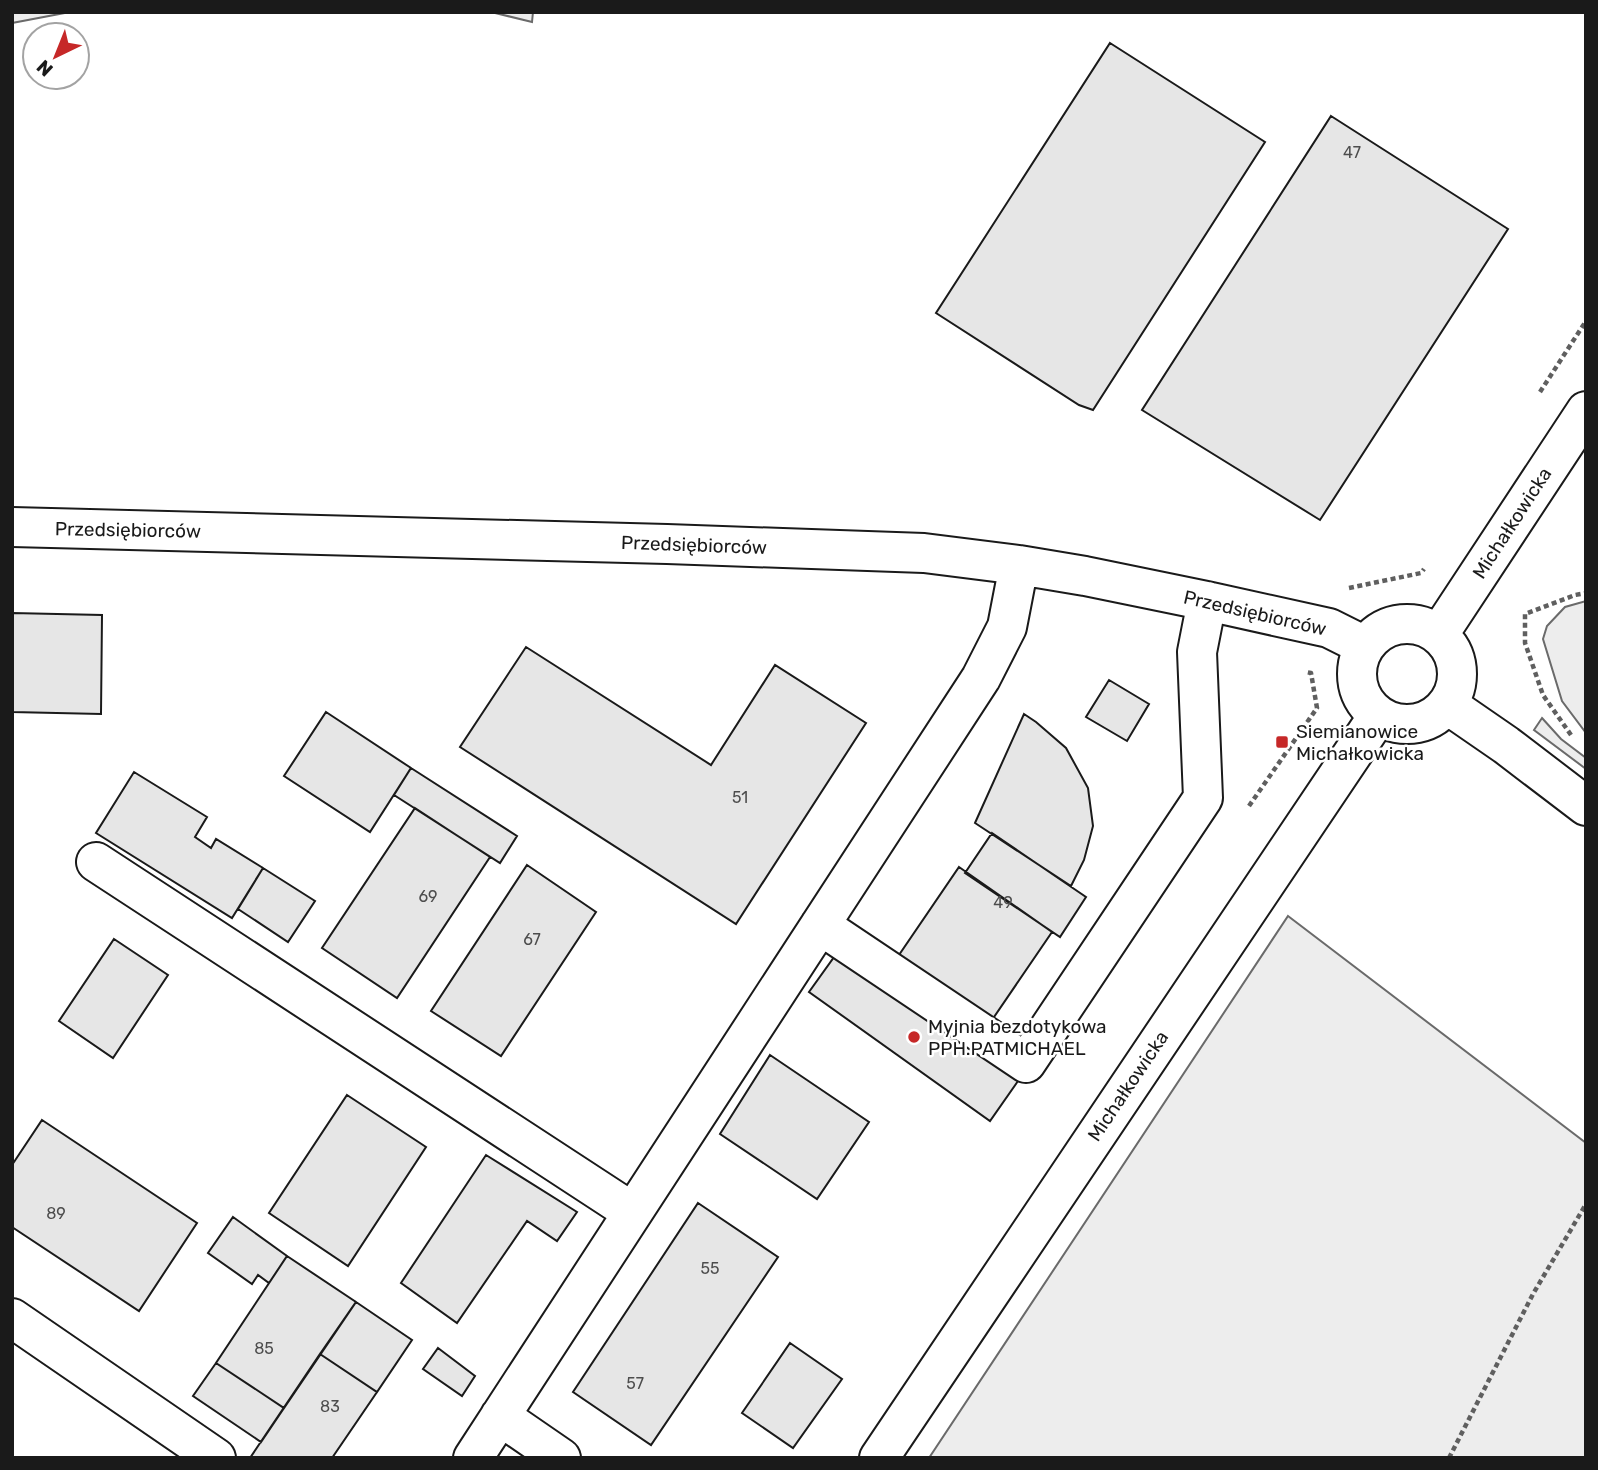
<svg xmlns="http://www.w3.org/2000/svg" width="1598" height="1470" viewBox="0 0 1598 1470" font-family="Rubik,sans-serif">
<style>
.built{fill:#ededed;stroke:#6a6a6a;stroke-width:2}
.building{fill:#e6e6e6;stroke:#1a1a1a;stroke-width:2}
.lines{fill:none;stroke-linecap:round;stroke-linejoin:round}
.minor-casing{stroke:#1a1a1a;stroke-width:42}
.path{stroke:#5f5f5f;stroke-width:4.5;stroke-dasharray:5 3.5;stroke-linecap:butt}
.minor{stroke:#fff;stroke-width:38}
.poi-dot{fill:#c62828;stroke:#fff;stroke-width:2.5}
.labels{text-anchor:middle;dominant-baseline:central;stroke-width:5;stroke-linejoin:round;paint-order:stroke}
.number-label{font-size:16px;fill:#4d4d4d}
.street-label{font-size:19px;fill:#1a1a1a;stroke:#fff}
.poi-label{font-size:19px;fill:#1a1a1a;stroke:#fff;text-anchor:start}
</style>
<rect width="100%" height="100%" fill="#fff"/>
<!-- built -->
<path class="built" d="M12,12h58l-58,11z
M491,12h42l-1,10z
M1586,601v132l-24,-32 -19,-62 4,-13 18,-19z
M1542,718l19,21 25,19v11l-52,-39z
M1288,916l298,227v315h-657z"/>
<!-- building -->
<path class="building" d="M1110,43l155,99 -172,268 -14,-5 -143,-92z
M1331,116l177,113 -188,291 -178,-110z
M12,613l90,2 -1,99 -89,-2z
M526,647l185,118 64,-100 91,58 -130,201 -276,-177z
M1109,680l40,24 -22,37 -41,-24z
M326,712l85,56 -41,64 -86,-56z
M1024,714l12,8 30,26 22,40 5,38 -9,34 -13,26 -96,-63z
M411,768l106,68 -17,27 -106,-68z
M134,772l73,45 -12,20 16,11 5,-9 47,29 -31,50 -136,-85z
M415,808l75,49 -93,141 -75,-50z
M992,833l94,64 -26,40 -95,-64z
M527,865l69,47 -95,144 -70,-45z
M959,867l93,65 -60,88 -93,-65z
M263,868l52,33 -27,41 -50,-33z
M114,939l54,36 -55,83 -54,-37z
M837,953l181,128 -28,40 -181,-129z
M770,1055l99,67 -52,77 -97,-65z
M347,1095l79,52 -78,119 -79,-53z
M42,1120l155,103 -58,88 -127,-84v-62z
M486,1155l91,57 -20,29 -30,-20 -70,102 -56,-40z
M698,1203l80,54 -127,188 -78,-53z
M233,1217l54,39 -18,27 -11,-8 -6,9 -44,-31z
M287,1256l69,46 -72,106 -68,-45z
M356,1302l56,38 -35,52 -57,-38z
M790,1343l52,36 -49,69 -51,-35z
M438,1348l37,28 -13,20 -39,-27z
M320,1354l57,38 -45,66h-82z
M216,1363l68,45 -23,34 -68,-46z"/>
<g class="lines">
<defs>
<path id="minor" d="M12,527l655,17 257,9 95,12 66,11 122,25 122,27 36,18
M1357 674a50 50 0 1 1 100 0a50 50 0 1 1-100 0Z
M1439,634l147,-223
M1448,705l58,40 80,61
M96,862l536,350
M820,925l206,138 177,-265 -6,-146 10,-51
M12,1318l204,140
M500,1416l61,42
M473,1458l508,-780 26,-51 12,-62
M879,1458l499,-742"/>
</defs>
<!-- minor casing -->
<use href="#minor" class="minor-casing"/>
<!-- path -->
<path class="path" d="M1540,392l46,-71
M1349,588l72,-15 3,-4
M1571,735l-28,-40 -18,-52v-29l50,-19 11,-2
M1249,806l68,-98 -6,-35 -5,-1
M1449,1458l84,-164 53,-90"/>
<!-- minor -->
<use href="#minor" class="minor"/>
</g>
<!-- markers -->
<g class="poi-dot">
<rect x="1275" y="735" width="14" height="14" rx="3.5"/>
<circle cx="914" cy="1037" r="7"/>
</g>
<g class="labels">
<!-- number labels -->
<g class="number-label">
<text x="1352" y="152">47</text>
<text x="740" y="797">51</text>
<text x="428" y="896">69</text>
<text x="1003" y="902">49</text>
<text x="532" y="939">67</text>
<text x="56" y="1213">89</text>
<text x="710" y="1268">55</text>
<text x="264" y="1348">85</text>
<text x="635" y="1383">57</text>
<text x="330" y="1406">83</text>
</g>
<!-- street labels -->
<g class="street-label">
<text transform="translate(1512 523) rotate(-57)">Michałkowicka</text>
<text transform="translate(128 530) rotate(1)">Przedsiębiorców</text>
<text transform="translate(694 545) rotate(2)">Przedsiębiorców</text>
<text transform="translate(1255 613) rotate(13)">Przedsiębiorców</text>
<text transform="translate(1128 1086) rotate(-56)">Michałkowicka</text>
</g>
<!-- poi labels -->
<g class="poi-label">
<text x="1296" y="731">Siemianowice<tspan x="1296" dy="22">Michałkowicka</tspan></text>
<text x="928" y="1026">Myjnia bezdotykowa<tspan x="928" dy="22">PPH.PATMICHAEL</tspan></text>
</g>
</g>
<!-- border -->
<rect width="1598" height="1470" fill="none" stroke="#1a1a1a" stroke-width="28"/>
<!-- north arrow -->
<g transform="translate(56 56) rotate(223)"><circle r="33" fill="#ffffff" stroke="#a3a3a3" stroke-width="2"/>
<path d="M0-5L12 26L0 18L-12 26Z" fill="#c62828"/>
<text y="-10" font-size="19" font-weight="bold" text-anchor="middle" fill="#1a1a1a">N</text>
</g>
</svg>
